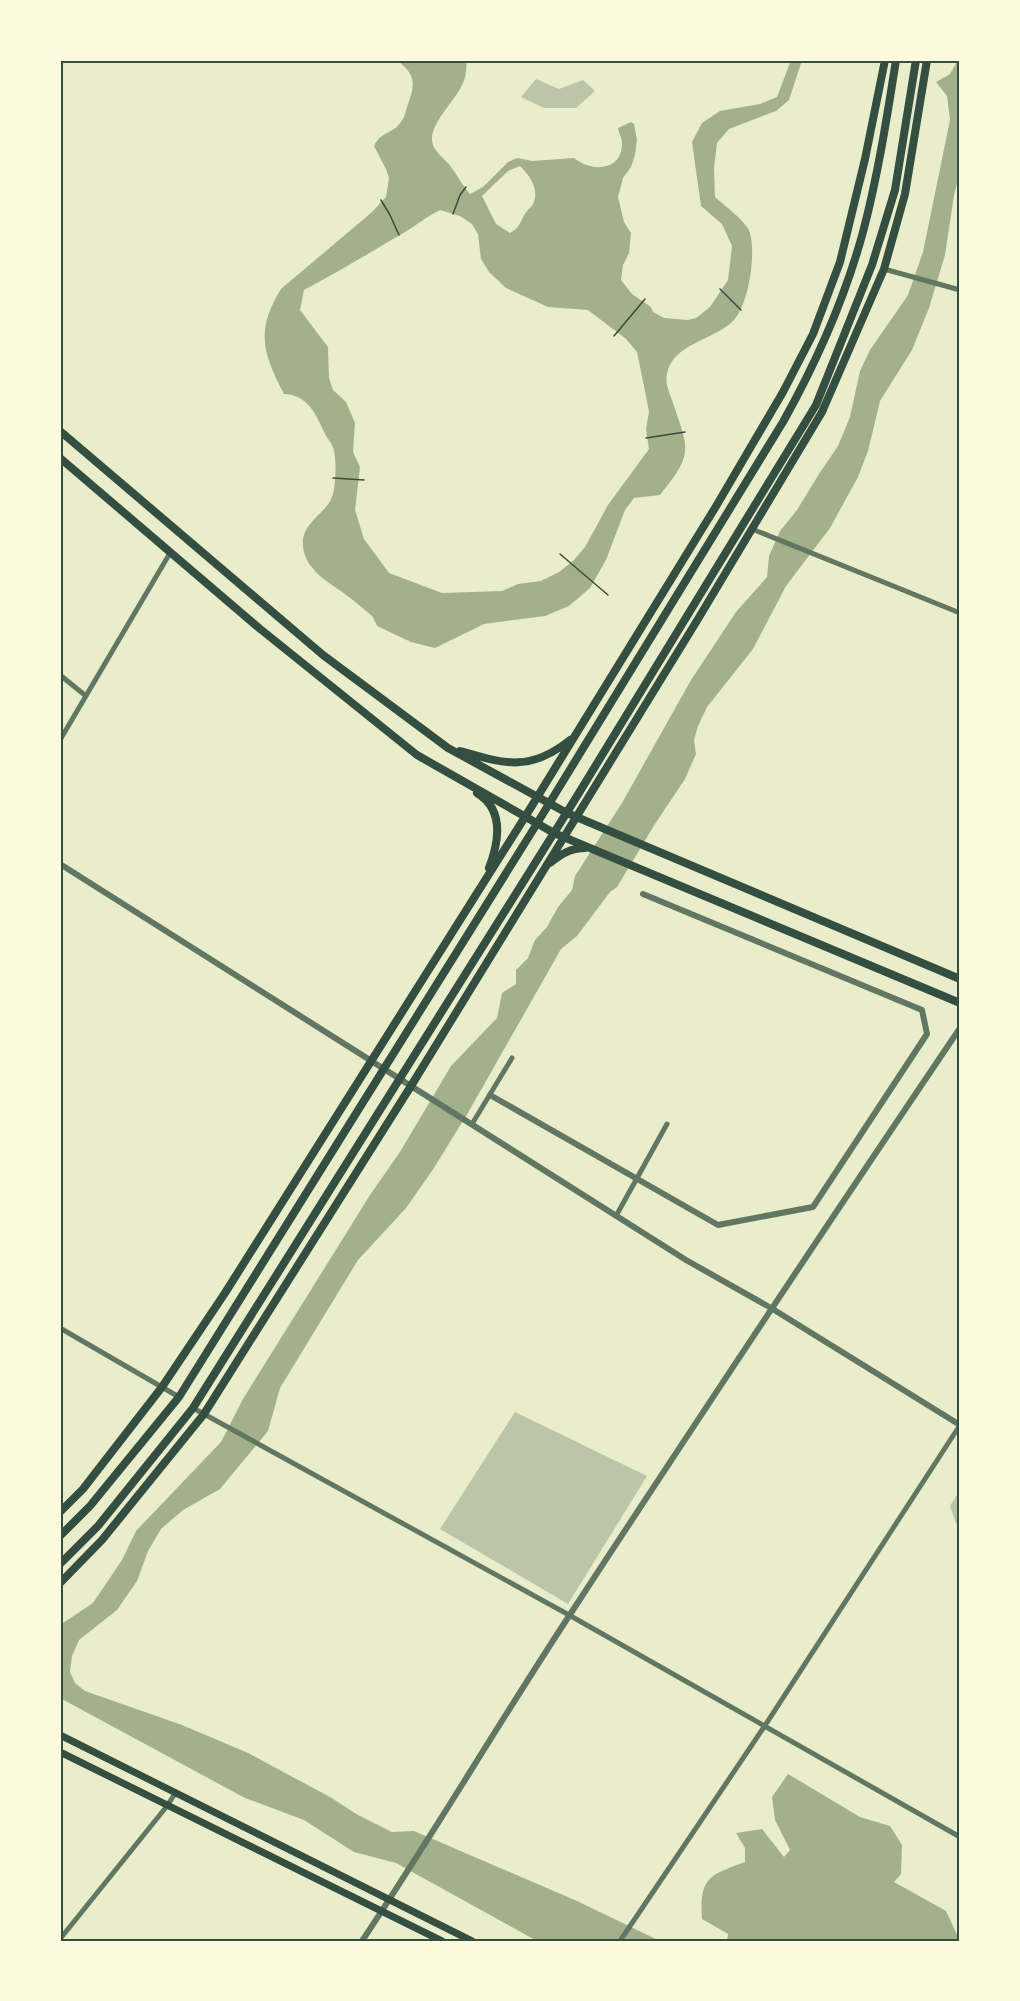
<svg xmlns="http://www.w3.org/2000/svg" width="1020" height="2001" viewBox="0 0 1020 2001" font-family="Arial,sans-serif">
<style>
.water{fill:#a3b18a;fill-rule:evenodd}
.building{fill:#bcc5a7}
.lines{fill:none;stroke-linecap:round;stroke-linejoin:round}
.path{stroke:#344e41;stroke-width:1.5}
.minor{stroke:#617663;stroke-width:5}
.tertiary{stroke:#617663;stroke-width:6}
.secondary{stroke:#344e41;stroke-width:7}
.primary{stroke:#344e41;stroke-width:8}
.trunk{stroke:#344e41;stroke-width:8}
.neatline{fill:none;stroke:#344e41;stroke-width:2}
</style>
<rect width="100%" height="100%" fill="#e9edc9"/>
<!-- water -->
<path class="water" d="M397,60h69c1,7 0,17 -3,23 -7,18 -37,43 -30,62 3,8 13,15 18,22 7,9 11,18 19,27l13,-7 25,-25 9,-4 16,3 41,-3c17,14 48,14 48,-15 0,-4 -3,-10 -4,-15l13,-6 3,2 3,16 -2,15 -4,12 -8,11 -5,19 6,25 7,11 -2,20 -6,12 -2,15 11,14 19,13 2,5 11,6 24,2 8,-2 14,-11 18,-27 4,-34 -10,-22 -21,-18 -9,-64 10,-19 18,-12 40,-7 17,-7 14,-37h11l-13,40 -13,11 -47,18 -12,14 -3,25 1,29c9,8 32,25 35,36 6,22 -1,71 -17,88 -19,19 -61,23 -66,53 -2,9 2,18 5,26 16,48 23,53 -12,95l-26,3 -9,12 -19,50 -16,28 -21,18 -24,10 -61,8 -49,24 -24,-6 -34,-16 -4,-9c-8,-7 -16,-14 -24,-20 -18,-14 -43,-25 -46,-50 -3,-24 23,-33 29,-50 4,-11 5,-38 1,-50 -2,-5 -7,-10 -9,-15 -9,-20 -17,-37 -40,-38 -21,-41 -29,-63 -3,-105l91,-77 14,-15 3,-19 -3,-9 -12,-23c7,-15 19,-12 27,-24 4,-5 5,-12 7,-18 8,-22 7,-29 -11,-44zM520,166c10,10 20,24 13,38 -1,3 -5,5 -6,7 -8,11 -5,15 -17,22l-14,-9 -14,-28 26,-25zM440,210l20,6 12,8 6,10 3,25 8,13 17,16 42,19 40,3 38,29 11,13 8,39 4,21 -3,17 3,20 -41,56 -23,42 -11,13 -15,12 -18,9 -23,3 -16,7 -60,2 -53,-20 -25,-34 -9,-29 5,-43 -7,-15 2,-29 -9,-21 -13,-12 -4,-12 -1,-31 -28,-37 4,-20c34,-18 67,-38 101,-58 12,-7 22,-16 35,-22z
M958,60h2v112l-6,23 -9,60 -16,53 -17,42 -32,51 -12,50 -10,26 -28,51 -44,58 -33,63 -46,58 -9,19 -4,14 2,14 -11,25 -30,45 -38,63 -7,5 -33,44 -16,13 -92,162 -35,57 -28,40 -48,52 -78,128 -12,43 -48,58 -37,21 -22,19 -13,22 -11,30 -20,29 -38,30 -7,16 -2,16 5,11 10,8 97,34 66,28 82,44 28,18 34,17 22,-1 163,70 83,40h-123l-141,-78 -42,-11 -50,-32 -59,-22 -185,-100v-73l33,-22 29,-43 14,-29 85,-89 22,-43 127,-204 30,-43 51,-86 46,-48 5,-25 14,-9v-14l12,-12 7,-18 12,-13 11,-20 14,-17 3,-14 47,-73 69,-123 45,-68 31,-35 2,-21 11,-25 17,-21 22,-36 19,-28 12,-29 10,-46 10,-21 38,-55 15,-43 27,-132 -3,-24 -11,-14 14,-8z
M788,1774l72,43 30,9 12,19 -1,29 -7,8 52,29 14,30h-39l-1,-2 -12,2h-181l1,-7 -26,-15c-3,-42 8,-44 43,-57v-14l-9,-15 26,-4 22,28 6,-7 -15,-30 -3,-23z"/>
<!-- building -->
<path class="building" d="M536,79l23,10 24,-9 12,11 -19,17h-32l-23,-11z
M515,1412l132,64 -79,128 -128,-75z
M960,1495v30l-4,-1 -6,-18 6,-10z"/>
<g class="lines">
<!-- path -->
<path class="path" d="M381,200l9,15 9,20
M453,214l7,-19 6,-8
M720,289l21,21
M614,336l31,-37
M646,438l39,-6
M333,478l31,2
M560,554l48,41"/>
<!-- minor -->
<path class="minor" d="M884,269l76,21
M752,529l208,84
M60,675l26,21
M60,740l110,-187
M472,1124l40,-66
M616,1216l51,-92
M60,1328l119,69
M193,1408l376,207 391,222
M60,1939l107,-133 9,-14
M620,1941l144,-214 196,-302"/>
<!-- tertiary -->
<path class="tertiary" d="M60,864l626,396 85,48 189,117
M490,1095l228,130 95,-18 114,-173 -5,-24 -279,-116
M362,1941c72,-108 138,-220 209,-328 128,-196 258,-391 389,-585"/>
<!-- secondary -->
<path class="secondary" d="M60,1735l412,206
M60,1752l382,189"/>
<!-- primary -->
<path class="primary" d="M60,431l263,224 125,93 119,65 393,166
M60,458l199,170 158,127 137,78 406,170
M460,751c45,13 70,21 110,-11
M477,793c28,17 22,49 12,75
M550,863c11,-9 21,-15 35,-15
M60,1512l23,-23 79,-102 63,-94 300,-476 190,-309 68,-116 30,-58 27,-72 25,-103 20,-99
M60,1583l42,-43 102,-126 207,-328 287,-467 124,-207 62,-143 21,-75 22,-134"/>
<!-- trunk -->
<path class="trunk" d="M60,1536l30,-30 89,-109 354,-567 250,-408c33,-59 62,-124 80,-190 15,-57 24,-115 33,-172
M60,1564l38,-38 95,-118 381,-607 242,-396 56,-140 23,-75 21,-130"/>
</g>
<!-- border -->
<rect width="1020" height="2001" fill="none" stroke="#fefae0" stroke-width="123"/>
<rect x="62" y="62" width="896" height="1878" class="neatline"/>
</svg>
